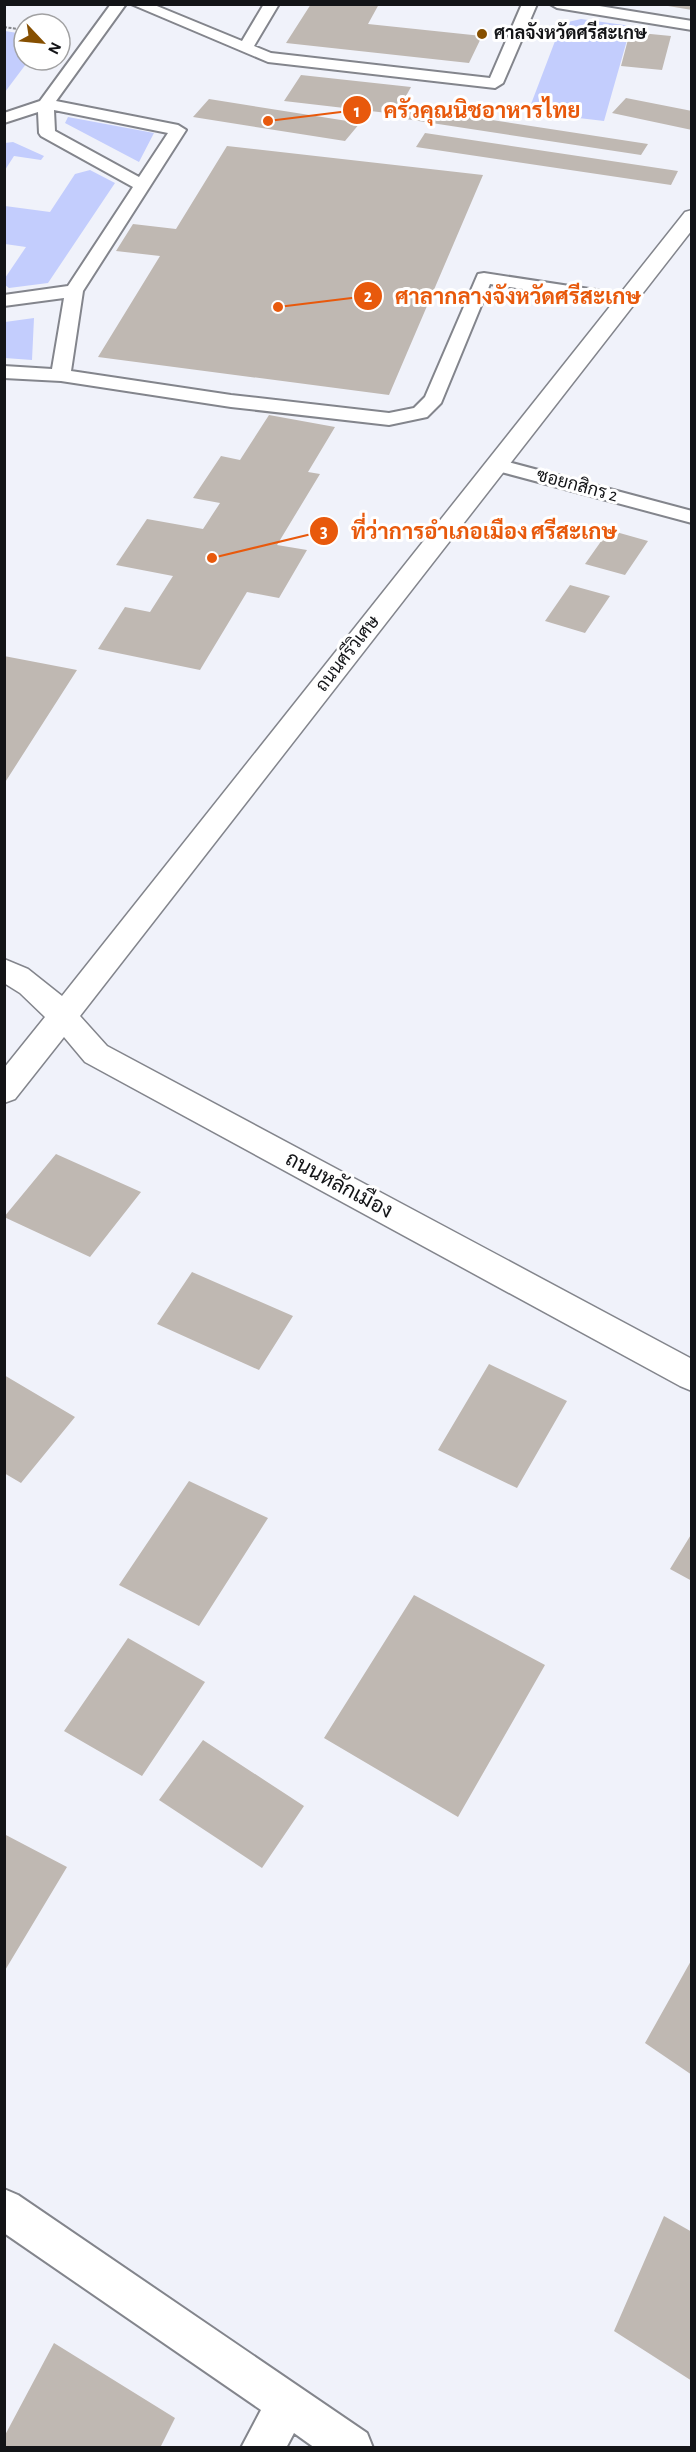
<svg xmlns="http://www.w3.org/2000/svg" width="696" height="2452" viewBox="0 0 696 2452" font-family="'Alegreya Sans',Sarabun,sans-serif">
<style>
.green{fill:#c3cdfd}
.building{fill:#bfb8b2}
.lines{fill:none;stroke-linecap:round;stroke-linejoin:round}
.service-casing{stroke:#83858c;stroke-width:4}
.minor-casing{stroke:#83858c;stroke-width:3}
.path{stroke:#85878c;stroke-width:2;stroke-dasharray:3 1.5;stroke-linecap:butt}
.service{fill:#fff;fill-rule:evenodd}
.minor{fill:#fff;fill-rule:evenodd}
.poi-dot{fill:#864f00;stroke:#fff;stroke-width:2}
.labels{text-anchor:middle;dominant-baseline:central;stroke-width:6;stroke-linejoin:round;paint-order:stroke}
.far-poi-label{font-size:18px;font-weight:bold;fill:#131417;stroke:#fff;text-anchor:start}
.far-street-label{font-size:18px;fill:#131417;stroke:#fff}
.street-label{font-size:21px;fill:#131417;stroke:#fff}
.leader{fill:none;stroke:#e8590c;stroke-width:2}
.callout-dot{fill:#e8590c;stroke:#fff;stroke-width:2}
.mark-label{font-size:18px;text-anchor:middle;font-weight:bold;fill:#fff}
.callout-label{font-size:22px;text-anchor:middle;font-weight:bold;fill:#e8590c;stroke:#fff;stroke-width:6;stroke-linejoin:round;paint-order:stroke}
</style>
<rect width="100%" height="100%" fill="#f0f2fa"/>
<!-- green -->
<path class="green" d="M581,19l50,7 -27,95 -76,-9 32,-84 8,-6z
M5,31l19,3v26h5l-24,32z
M68,117l86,16 -15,29 -74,-39z
M13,142l31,14 -3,4 -27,-4 -9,14v-27z
M90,170l25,13 -67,100 -39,5 -4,-3v-7l21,-31 -21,-3v-38l45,6 25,-38z
M34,318l-2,42 -27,-2v-36z"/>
<!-- building -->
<path class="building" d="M311,4h68l-11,20 114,12 -13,27 -183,-20z
M668,4h24v6l-24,-4z
M630,32l41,4 -9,34 -41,-4z
M301,75l110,12 -15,27 -112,-13z
M626,98l66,13v19l-80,-17z
M209,99l151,24 -15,18 -152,-24z
M407,107l241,37 -7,11 -242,-37z
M425,133l253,38 -7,14 -255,-38z
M227,146l256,29 -94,220 -291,-38 62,-101 -44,-5 17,-27 43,5z
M269,415l66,12 -27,45 12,2 -43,71 30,5 -28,48 -32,-6 -47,78 -102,-21 27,-42 25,5 23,-36 -57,-11 31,-46 56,10 17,-26 -27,-5 28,-42 19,4z
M609,530l39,11 -23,34 -40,-11z
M570,585l40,11 -25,37 -40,-12z
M4,656l73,14 -73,114z
M56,1154l85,38 -51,65 -86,-40z
M192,1272l101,44 -34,54 -102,-46z
M489,1364l78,37 -50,87 -79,-38z
M4,1375l71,42 -54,66 -17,-10z
M189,1481l79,37 -69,108 -80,-41z
M692,1533v48l-22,-12z
M414,1595l131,70 -87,152 -134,-79z
M128,1638l77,44 -63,94 -78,-45z
M203,1740l101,66 -42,62 -103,-68z
M4,1834l63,33 -63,105z
M692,1959v116l-47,-32z
M664,2216l28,16v149l-78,-50z
M54,2343l121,75 -15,30h-156v-11z"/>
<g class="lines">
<defs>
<path id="service" d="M111,4h15l-70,97 122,24 8,5 -103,161 -12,80 160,24 158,18 25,-5 11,-11 53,-123 6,-1 112,17 34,8 3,4 -3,4 -6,1 -28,-7 -106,-16 -49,119 -14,14 -38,8 -158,-18 -170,-26 -57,-3v-12l48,3 12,-71 -60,8v-11l64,-9 65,-99 -92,-51 -2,-3 -1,-21 -34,11v-10l36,-12zM54,110l114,23 -29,44 -84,-46z
M131,4h21l90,37 22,-37h15l-25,42 17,7 219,25 32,-74h15l-34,79 -8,5 -227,-26z
M550,4h37l105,17v9l-135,-22z
M497,459l195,52v12l-202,-54 -3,-4 3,-4z
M4,2189l14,6 349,238 6,15h-58l-21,-15 -8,15h-45l20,-38 -257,-177z"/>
<path id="minor" d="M692,210v20l-612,786 27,30 585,313v32l-12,-5 -595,-324 -21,-25 -49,62 -11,4v-35l41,-51 -25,-24 -16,-10v-24l24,10 34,27 623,-784z"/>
</defs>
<!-- service casing -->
<use href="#service" class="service-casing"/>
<!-- minor casing -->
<use href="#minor" class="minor-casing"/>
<!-- path -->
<path class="path" d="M4,27l20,3"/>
<!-- service -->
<use href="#service" class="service"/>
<!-- minor -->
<use href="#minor" class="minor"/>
</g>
<!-- markers -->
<circle class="poi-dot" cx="482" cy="34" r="6"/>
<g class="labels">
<!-- far-poi labels -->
<g class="far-poi-label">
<text x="494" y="34">ศาลจังหวัดศรีสะเกษ</text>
</g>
<!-- far-street labels -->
<g class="far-street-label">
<text transform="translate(577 486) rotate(15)">ซอยกสิกร 2</text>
<text transform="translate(348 654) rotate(-52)">ถนนศรีวิเศษ</text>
</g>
<!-- street labels -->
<g class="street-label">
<text transform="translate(339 1185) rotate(28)">ถนนหลักเมือง</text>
</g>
</g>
<!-- callouts -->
<path class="leader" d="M268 121L357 110M278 307L368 296M212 558L324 531"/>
<g class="callout-dot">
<circle cx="268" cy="121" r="6"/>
<circle cx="278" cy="307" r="6"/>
<circle cx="212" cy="558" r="6"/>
<circle cx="357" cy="110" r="15"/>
<circle cx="368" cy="296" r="15"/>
<circle cx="324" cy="531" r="15"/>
</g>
<g class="mark-label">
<text x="357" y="117">1</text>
<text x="368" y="302">2</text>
<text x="324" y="537">3</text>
</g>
<g class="callout-label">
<text x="482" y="118">ครัวคุณนิชอาหารไทย</text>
<text x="518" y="304">ศาลากลางจังหวัดศรีสะเกษ</text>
<text x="484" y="539">ที่ว่าการอำเภอเมือง ศรีสะเกษ</text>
</g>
<!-- border -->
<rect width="696" height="2452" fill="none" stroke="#131417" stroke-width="12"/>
<!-- north arrow -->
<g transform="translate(42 42) rotate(116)"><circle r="28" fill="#ffffff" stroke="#a1a1a2" stroke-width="1.5"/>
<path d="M0-4.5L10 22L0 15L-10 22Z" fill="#864f00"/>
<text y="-9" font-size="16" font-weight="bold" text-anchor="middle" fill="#131417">N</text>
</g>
</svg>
